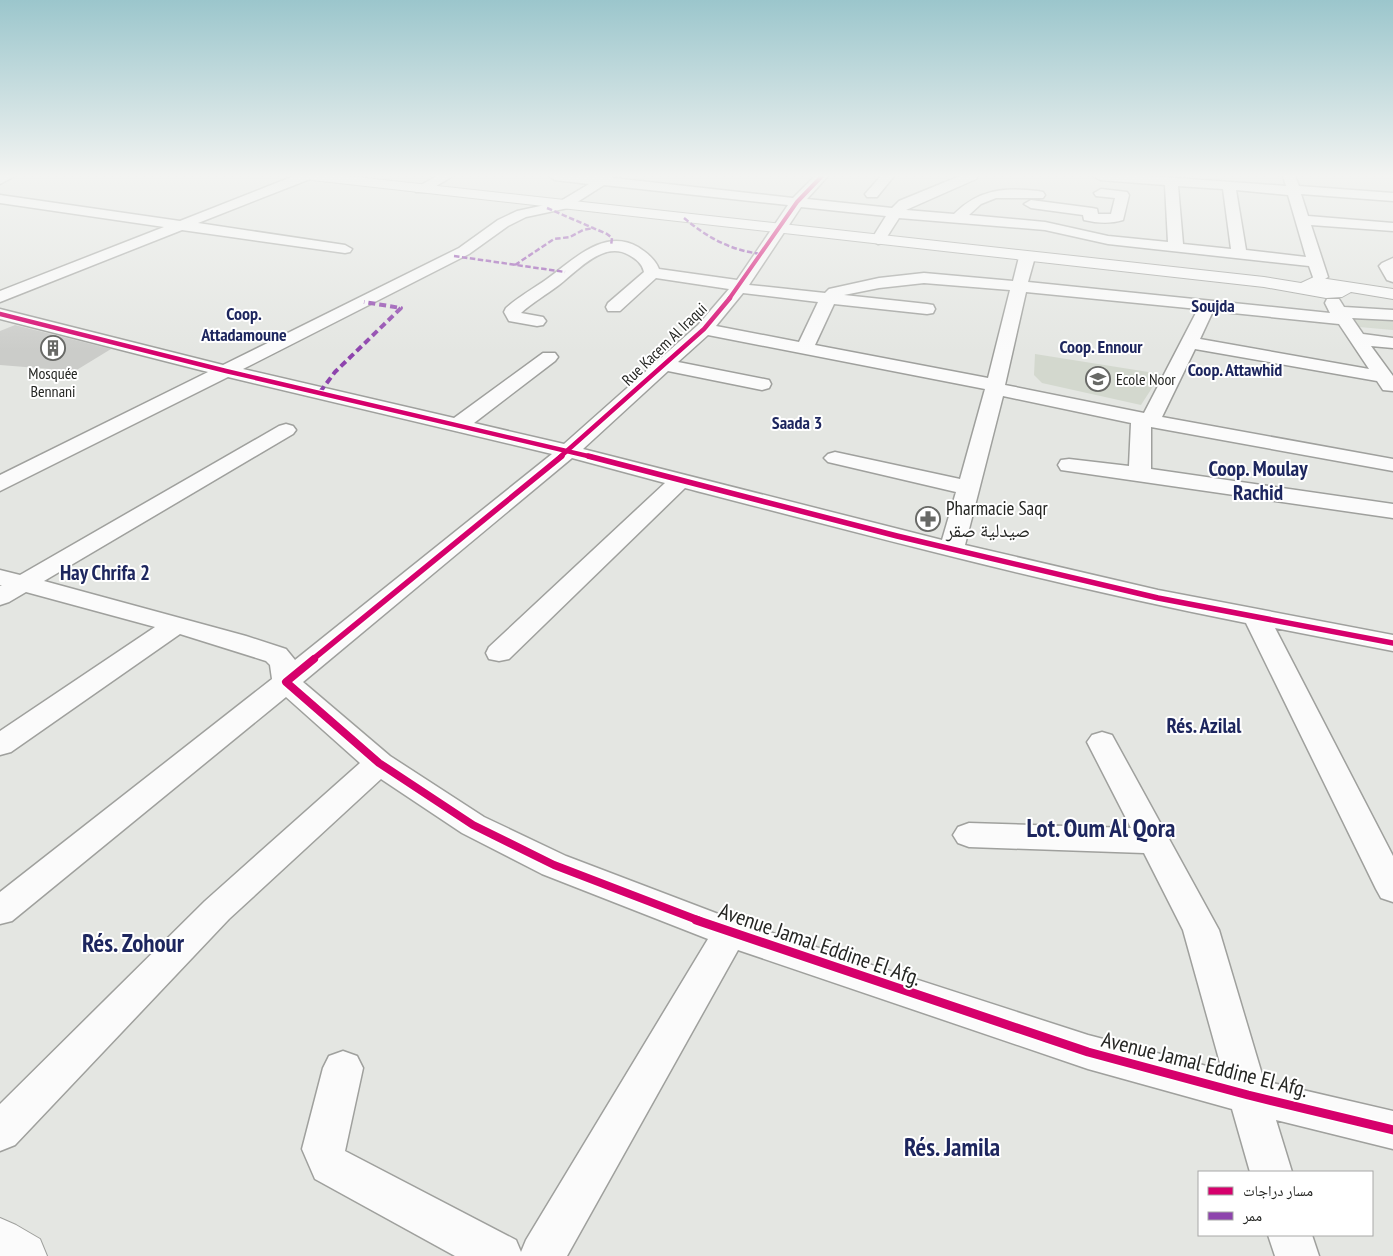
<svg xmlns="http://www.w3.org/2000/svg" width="1393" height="1256" viewBox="0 0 1393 1256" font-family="'PT Sans Narrow','Noto Naskh Arabic',sans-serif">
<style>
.built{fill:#d3d8ce}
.building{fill:#cbccc9}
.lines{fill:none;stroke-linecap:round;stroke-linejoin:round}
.street-casing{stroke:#9fa09d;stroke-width:3}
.secondary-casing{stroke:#9fa09d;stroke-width:2}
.street{fill:#fbfbfb;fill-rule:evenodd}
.secondary{fill:#fbfbfb;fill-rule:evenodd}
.quiet-far1{stroke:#8e44ad;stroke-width:2.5;stroke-dasharray:5.5 2.5;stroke-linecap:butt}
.quiet{stroke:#8e44ad;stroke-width:4;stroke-dasharray:7 4;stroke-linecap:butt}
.cycleway-far4-casing{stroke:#fff;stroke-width:5.5}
.cycleway-far3-casing{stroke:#fff;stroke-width:7}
.cycleway-far2-casing{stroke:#fff;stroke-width:9}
.cycleway-far1-casing{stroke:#fff;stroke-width:11}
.cycleway-casing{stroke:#fff;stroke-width:12}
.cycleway-far4{stroke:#d6006c;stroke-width:4}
.cycleway-far3{stroke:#d6006c;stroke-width:4.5}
.cycleway-far2{stroke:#d6006c;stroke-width:5.5}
.cycleway-far1{stroke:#d6006c;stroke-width:8}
.cycleway{stroke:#d6006c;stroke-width:9}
.labels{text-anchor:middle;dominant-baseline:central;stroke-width:4;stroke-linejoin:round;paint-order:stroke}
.far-street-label{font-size:16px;fill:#252623;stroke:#fff}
.far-poi-label{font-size:16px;fill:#252623;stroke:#fff}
.far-quarter-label{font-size:18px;font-weight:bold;fill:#1d265e;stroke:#fff}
.poi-label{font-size:19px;fill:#252623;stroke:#fff;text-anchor:start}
.quarter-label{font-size:21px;font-weight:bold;fill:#1d265e;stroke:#fff}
.near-street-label{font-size:22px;fill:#252623;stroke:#fff}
.near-quarter-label{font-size:25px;font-weight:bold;fill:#1d265e;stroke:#fff}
</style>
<rect width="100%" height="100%" fill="#e4e6e2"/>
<!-- built -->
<path class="built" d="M1339,314l54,3v13l-45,-4z
M1035,354l126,20 -20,31 -99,-22 -8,-8z"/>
<!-- building -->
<path class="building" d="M15,325l96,24 -36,22 -75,-6v-34z"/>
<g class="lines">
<defs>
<path id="street" d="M0,176h15l-15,8z
M294,176h17l-1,3 -112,44 147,22 7,4 -2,3 -5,1 -163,-23 -182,72v-11l164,-64 -164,-24v-8l180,26z
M437,176h16l-27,16h-10l-2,-3z
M549,176h63l1,2 180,20 22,-22h13l-21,23 85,9 7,-7 61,-25h17l-1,3 -70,31 48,4c25,-25 51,-27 84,-23l5,1 2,3 -2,3h-47l-15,6 -12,11 76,7 63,14 60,6 -3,-57 -65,-5 -6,-4h54l138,10 -3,-10h12l4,10 94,7v8l-92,-7 7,22 85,7v8l-82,-6 17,52 -8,5 -6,-2 -5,-14 -201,-22 -63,-14 -146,-12 -16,25 -5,1 -7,-4 15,-24 -85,-9 -52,78 76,8 4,-4 50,-11 45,-5 89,8 6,-24 8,-5 8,5 -7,25 302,31 -5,-10 2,-4h12l5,8 49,3v10l-41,-2 11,16 30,4v10l-22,-2 22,30v15l-10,-1 -6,-9 -182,-32 -33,68 231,42v12l-242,-44v42l242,35v14l-332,-48 -3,-5 3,-5 8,-1 60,7 2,-43 -128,-27 -38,149 193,45 235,45v16l-118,-23 118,228v46l-12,-4 -5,-9 -130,-266c-189,-37 -375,-87 -561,-135l-176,171 -10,2 -10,-2 -3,-6 3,-6 176,-164 -93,-25 -269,224 87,74 94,61 82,39 176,67 346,112 134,35 -39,-140 -39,-77 -175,-6 -11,-4 -5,-8 5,-8 11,-4 162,5 -44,-86 5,-7 10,-3 10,3 107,195 45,151 129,30v38l-117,-29 16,52h-42l-18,-63 -144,-40 -350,-119 -171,306h-112l-140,-77 -13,-30 21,-81 6,-12 14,-5 14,5 6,12 -18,83 171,89 5,12 5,-12 182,-301 -166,-65 -80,-41 -81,-54 -152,140 -214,226 -15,6v-47l205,-203 155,-138 -74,-66 -274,224 -12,3v-32l272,-213 -2,-14 -4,-4 -86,-27 -169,118 -11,3v-24l155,-104 -129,-35 -17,10 -9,3v-19l2,-1h-2v-15l20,5 259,-149 7,-2 7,2 3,4 -3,4 -249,147 202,55 40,13 9,11 257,-206 -324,-77 -228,114v-16l208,-103 -208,-53v-10l223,56 236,-117 39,-28 19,-9 42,-9 30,-18 -34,-4zM604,185l184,20 -51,75 -78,-11c-4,-10 -12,-16 -21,-22 -34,-20 -66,14 -91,32 -14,10 -29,18 -41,29l-2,4 5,9 28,5 6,-1 3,-4 -3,-4 -22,-4c12,-11 25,-18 38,-28 18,-14 45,-45 70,-30 7,4 13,8 15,17l-36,31 -2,4 2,4h12l36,-33 73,11 -31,36 -134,119 -90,-21 81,-62 3,-4 -3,-4h-12l-89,65 -211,-49 226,-115 39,-28 18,-9 42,-9zM1178,186l45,3 8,60 -48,-5zM1236,190l52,5 18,62 -60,-7zM924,283l86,7 -22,88 -173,-33 19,-41 93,10 6,-1 2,-4 -2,-4 -6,-1 -83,-9 35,-7zM1026,292l172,17 -54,104 -139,-28zM743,293l75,9 -19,40 -83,-16zM1213,311l126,13 30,45 -169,-30zM708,335l277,54 -25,90 -125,-27 -7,2 -4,4 4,4 128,30 -14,48 -359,-91 85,-78 94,19 7,-2 2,-4 -2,-4 -91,-18z
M881,176h13l-17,21h-10l-2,-3z
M1101,189l26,3 2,3 -6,25c-13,4 -26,3 -39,0l-1,-5 -52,-7 -7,-4 7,-4 61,8 5,1 1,5h13l4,-16 -19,-2 -2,-3z
M1393,258v24l-6,-2 -8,-14 3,-3z
M1268,1235h44l7,21h-44z"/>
<path id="secondary" d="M305,176h42l917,101 37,6 13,-6 79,12v10l-42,-7 -9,5 -16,1 -62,-11 -952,-107z
M0,1218l16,7 24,14 7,17h-47z"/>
</defs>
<!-- street casing -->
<use href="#street" class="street-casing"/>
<!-- secondary casing -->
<use href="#secondary" class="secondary-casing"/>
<!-- street -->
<use href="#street" class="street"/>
<!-- secondary -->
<use href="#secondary" class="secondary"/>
<!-- quiet-far1 -->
<path class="quiet-far1" d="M547,208l60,26 5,4 -1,8
M684,218c24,20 46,32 77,36
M454,256l111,16
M515,265l39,-26 16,-2 13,-7 11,-2"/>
<!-- quiet -->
<path class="quiet" d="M320,392l15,-20 66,-64 -37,-6"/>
<defs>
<path id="cycleway-far4" d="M729,299l68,-97 25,-26"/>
<path id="cycleway-far3" d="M0,314l226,57 366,86
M560,457l144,-128 26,-31"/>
<path id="cycleway-far2" d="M588,456l309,80 261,62 235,45
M312,660l250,-204"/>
<path id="cycleway-far1" d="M314,659l-28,23 93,81 94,62 81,40 146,56"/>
<path id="cycleway" d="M696,920l392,132 160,43 145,35"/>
</defs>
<!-- cycleway-far4 casing -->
<use href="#cycleway-far4" class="cycleway-far4-casing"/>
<!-- cycleway-far3 casing -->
<use href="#cycleway-far3" class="cycleway-far3-casing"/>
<!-- cycleway-far2 casing -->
<use href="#cycleway-far2" class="cycleway-far2-casing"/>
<!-- cycleway-far1 casing -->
<use href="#cycleway-far1" class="cycleway-far1-casing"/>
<!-- cycleway casing -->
<use href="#cycleway" class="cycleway-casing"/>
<!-- cycleway-far4 -->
<use href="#cycleway-far4" class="cycleway-far4"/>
<!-- cycleway-far3 -->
<use href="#cycleway-far3" class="cycleway-far3"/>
<!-- cycleway-far2 -->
<use href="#cycleway-far2" class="cycleway-far2"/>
<!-- cycleway-far1 -->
<use href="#cycleway-far1" class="cycleway-far1"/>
<!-- cycleway -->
<use href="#cycleway" class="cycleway"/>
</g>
<!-- sky -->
<linearGradient id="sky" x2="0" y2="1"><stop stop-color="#9bc6cc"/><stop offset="0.5" stop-color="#f3f4f2"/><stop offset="1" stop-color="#f3f4f2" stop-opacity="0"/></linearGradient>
<rect width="1393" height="352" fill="url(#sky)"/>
<!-- icons -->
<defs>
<symbol id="building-ring" viewBox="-11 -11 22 22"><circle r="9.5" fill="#fff" stroke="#686966" stroke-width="1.5"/><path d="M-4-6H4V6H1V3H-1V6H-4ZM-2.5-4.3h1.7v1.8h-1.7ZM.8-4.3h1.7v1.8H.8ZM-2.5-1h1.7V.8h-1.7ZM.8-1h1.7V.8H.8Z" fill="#686966"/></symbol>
<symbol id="school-ring" viewBox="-11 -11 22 22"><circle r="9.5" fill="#fff" stroke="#686966" stroke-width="1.5"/><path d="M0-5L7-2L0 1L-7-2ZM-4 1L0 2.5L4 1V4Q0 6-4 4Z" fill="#686966"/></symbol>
<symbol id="pharmacy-ring" viewBox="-11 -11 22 22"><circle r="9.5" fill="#fff" stroke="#686966" stroke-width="1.5"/><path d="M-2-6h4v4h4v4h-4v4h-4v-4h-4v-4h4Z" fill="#686966"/></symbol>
</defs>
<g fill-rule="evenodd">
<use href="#building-ring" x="39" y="334" width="28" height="28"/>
<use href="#school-ring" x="1084" y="365" width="28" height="28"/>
<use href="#pharmacy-ring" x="914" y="505" width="28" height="28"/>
</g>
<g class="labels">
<!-- far-street labels -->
<g class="far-street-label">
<text transform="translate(664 344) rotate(-44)">Rue Kacem Al Iraqui</text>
</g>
<!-- far-poi labels -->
<g class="far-poi-label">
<text x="53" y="373">Mosquée<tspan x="53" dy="18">Bennani</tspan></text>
<text x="1116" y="379" text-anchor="start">Ecole Noor</text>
</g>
<!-- far-quarter labels -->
<g class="far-quarter-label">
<text x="1213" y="305">Soujda</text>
<text x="244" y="313">Coop.<tspan x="244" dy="21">Attadamoune</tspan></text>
<text x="1101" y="346">Coop. Ennour</text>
<text x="1235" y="369">Coop. Attawhid</text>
<text x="797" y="422">Saada 3</text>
</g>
<!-- poi labels -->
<g class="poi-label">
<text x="946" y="508">Pharmacie Saqr<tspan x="946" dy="22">صيدلية صقر</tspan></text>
</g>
<!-- quarter labels -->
<g class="quarter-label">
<text x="1258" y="468">Coop. Moulay<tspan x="1258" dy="24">Rachid</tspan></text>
<text x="105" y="572">Hay Chrifa 2</text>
<text x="1204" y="725">Rés. Azilal</text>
</g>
<!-- near-street labels -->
<g class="near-street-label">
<text transform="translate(820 944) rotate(19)">Avenue Jamal Eddine El Afg.</text>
<text transform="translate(1205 1064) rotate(14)">Avenue Jamal Eddine El Afg.</text>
</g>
<!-- near-quarter labels -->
<g class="near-quarter-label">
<text x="1101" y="828">Lot. Oum Al Qora</text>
<text x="133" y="943">Rés. Zohour</text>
<text x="952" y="1147">Rés. Jamila</text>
</g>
</g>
<!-- legend -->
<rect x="1198" y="1171" width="175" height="65" fill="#ffffff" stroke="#a8a8a7"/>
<rect x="1208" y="1187" width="25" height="8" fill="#d6006c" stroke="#a8a8a7"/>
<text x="1243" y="1196" font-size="15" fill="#252623">مسار دراجات</text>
<rect x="1208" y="1212" width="25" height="8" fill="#8e44ad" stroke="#a8a8a7"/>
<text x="1243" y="1221" font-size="15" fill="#252623">ممر</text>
</svg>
